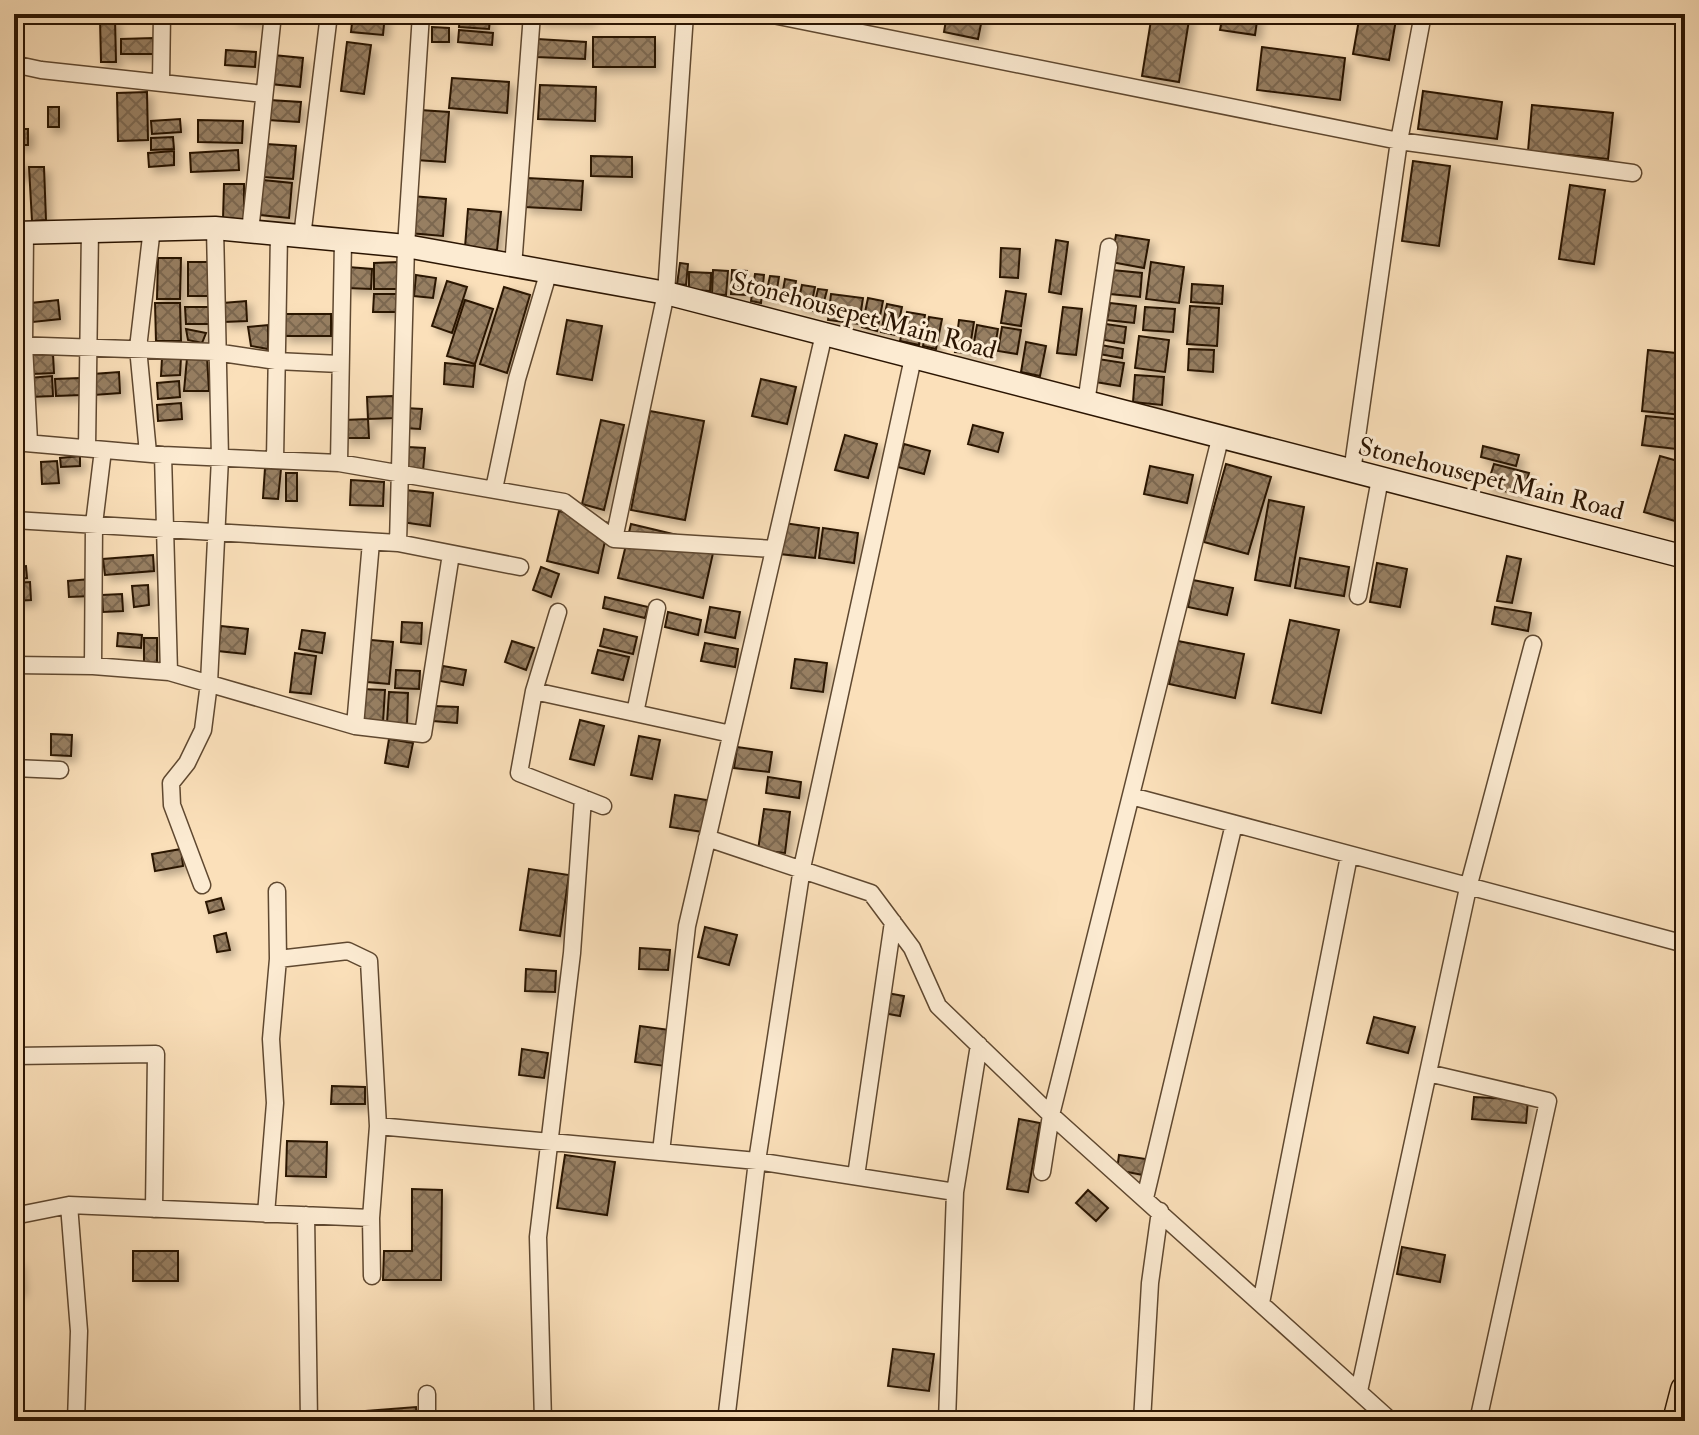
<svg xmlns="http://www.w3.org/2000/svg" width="1699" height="1435" viewBox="0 0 1699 1435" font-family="'IM FELL Double Pica',serif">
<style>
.building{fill:url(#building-cross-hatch);stroke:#2b1502;stroke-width:2;filter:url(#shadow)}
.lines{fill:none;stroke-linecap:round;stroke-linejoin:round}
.street-casing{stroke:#5f4830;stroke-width:19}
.secondary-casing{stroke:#2b1502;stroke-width:25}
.highway-casing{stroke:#2b1502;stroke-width:31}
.street{stroke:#fcebd2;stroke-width:16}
.secondary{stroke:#fcebd2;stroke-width:22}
.highway{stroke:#fbe0ba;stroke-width:28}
.labels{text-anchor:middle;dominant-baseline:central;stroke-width:6;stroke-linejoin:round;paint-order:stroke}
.street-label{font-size:26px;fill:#2b1502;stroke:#fcebd2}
</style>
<defs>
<pattern id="building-cross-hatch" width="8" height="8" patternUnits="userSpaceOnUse" patternTransform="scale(2)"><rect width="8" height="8" fill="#977f62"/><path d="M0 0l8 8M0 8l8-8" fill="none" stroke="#7b674f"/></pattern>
<filter id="shadow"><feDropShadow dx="5" dy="5" stdDeviation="4" flood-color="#0004"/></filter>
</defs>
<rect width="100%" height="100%" fill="#fbe0ba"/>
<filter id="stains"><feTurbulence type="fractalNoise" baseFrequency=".0025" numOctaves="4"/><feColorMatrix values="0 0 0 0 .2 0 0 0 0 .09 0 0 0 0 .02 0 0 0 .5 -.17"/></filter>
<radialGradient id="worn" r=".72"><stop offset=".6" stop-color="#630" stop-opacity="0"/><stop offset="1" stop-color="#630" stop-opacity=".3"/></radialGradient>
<!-- building -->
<path class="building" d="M234,14h29v6l-30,-2z
M353,14h32l-2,21 -32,-3z
M538,14h52v6l-52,-1z
M947,14h36l-5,25 -34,-7z
M1152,14h38l-11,68 -37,-6z
M1223,14h35l-3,21 -35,-5z
M1360,14h37l-8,46 -36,-6z
M460,17l30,2 -1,10 -30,-2z
M100,19h15l1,43h-15z
M432,27l17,1v14h-17z
M459,30l34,3 -1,12 -34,-3z
M593,37h62v30h-62z
M153,38v16h-32v-15z
M537,39l49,3 -1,17 -49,-2z
M347,42l24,3 -7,49 -23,-3z
M1262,47l83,11 -5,42 -83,-10z
M226,50l30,2 -1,15 -30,-2z
M273,55l30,3 -3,29 -30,-3z
M452,78l57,4 -2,31 -58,-5z
M540,85l56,2 -1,34 -57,-2z
M1423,91l79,11 -5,37 -79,-10z
M147,92l1,48 -30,1 -1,-48z
M269,100l32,2 -2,20 -31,-2z
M1532,105l81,8 -5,46 -80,-8z
M48,107h11v20h-11z
M420,110l29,2 -4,50 -29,-2z
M180,119l1,13 -29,2 -1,-13z
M198,120l45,1 -1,22 -44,-1z
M14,129h14v16h-14z
M173,137l1,12 -23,1v-12z
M266,144l30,2 -3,33 -30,-2z
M238,150l1,20 -48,2 -1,-19z
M174,151v14l-25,2 -1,-14z
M591,156l41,1v20l-41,-1z
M1413,161l37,5 -11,80 -37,-5z
M24,162v13h-10v-12z
M29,167h15l2,53 -14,1z
M527,178l56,3 -2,29 -56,-3z
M263,180l29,3 -3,35 -29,-3z
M224,184h20v36l-21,-1z
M1570,185l35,5 -11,74 -35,-5z
M412,196l34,3 -3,37 -34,-3z
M468,209l33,3 -4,38 -32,-3z
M1116,235l33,5 -5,28 -33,-6z
M1056,240l12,2 -7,52 -12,-2z
M1001,248l19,1 -2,29 -18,-1z
M158,258h23l-1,41h-23z
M188,262h21v34h-21z
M398,262v27h-24v-26z
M1151,262l33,5 -5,36 -33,-4z
M680,263l8,1 -2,21 -9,-1z
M348,267l24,2 -1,20 -24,-1z
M713,270l15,1 -2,24 -14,-1z
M732,270l15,1 -1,24 -15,-1z
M1112,270l30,3 -2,24 -30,-3z
M689,272l22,1 -1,18 -21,-1z
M755,274l9,1 -3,28 -10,-2z
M416,275l20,3 -3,20 -19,-2z
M770,276l9,1 -4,24 -10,-2z
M785,279l11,2 -4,23 -11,-2z
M447,281l20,6 -15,46 -20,-7z
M1192,284l31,2 -1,18 -31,-2z
M802,285l13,2 -5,23 -13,-2z
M504,287l26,8 -23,78 -27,-9z
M818,289l9,1 -6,23 -8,-2z
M1006,291l20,3 -5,32 -20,-3z
M374,294h25v18h-26z
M831,294l32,4 -4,26 -31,-4z
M868,298l15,3 -6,30 -15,-4z
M58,300l2,19 -27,3 -2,-19z
M465,300l28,9 -18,55 -28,-8z
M246,301l1,20 -23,1 -1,-19z
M155,303h25l1,38h-25z
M1110,303l26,3 -2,17 -27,-3z
M887,304l15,3 -6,28 -15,-3z
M1190,306l29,2 -2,38 -30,-2z
M185,307h26v17h-25z
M1063,307l19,2 -6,46 -19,-2z
M1145,307l30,2 -2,23 -30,-2z
M907,312l18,3 -6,30 -19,-4z
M284,314h47v22h-47z
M929,317l13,2 -6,30 -13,-3z
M567,320l35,6 -10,54 -35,-6z
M959,320l15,2 -5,31 -14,-1z
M1106,324l20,3 -2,16 -20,-3z
M268,325v24l-17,-3 -3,-19z
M977,325l21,4 -5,28 -21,-3z
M1002,327l19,3 -4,24 -19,-3z
M186,329l20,4 -4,10 -14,-3z
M1139,336l30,4 -4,32 -30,-4z
M1026,342l20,4 -6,30 -19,-4z
M1101,345l22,4 -1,9 -23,-4z
M1189,349l25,1 -1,22 -25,-2z
M1648,350l37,4 -3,61 -40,-4z
M53,354l1,19 -21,1 -1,-19z
M181,357l-1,18 -19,1 1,-18z
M207,357l2,34h-25l3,-33z
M1098,359l26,4 -4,23 -25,-4z
M445,363l30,3 -2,21 -29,-3z
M119,372l1,21 -26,2 -1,-21z
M1135,375l29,2 -2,28 -29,-3z
M52,376l1,20 -23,1 -1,-19z
M80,378l1,17 -25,1 -1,-17z
M761,379l35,8 -9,37 -35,-8z
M179,381l1,16 -22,2 -1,-16z
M393,396l1,22 -26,1 -1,-22z
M181,403l1,16 -24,2 -1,-16z
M405,408l17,1 -2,20 -16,-1z
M650,411l54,10 -19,99 -54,-10z
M1646,416l39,4v30l-43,-5z
M368,419l1,19h-25v-18z
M601,420l23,5 -20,85 -22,-6z
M973,425l30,8 -5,19 -30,-8z
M845,435l32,9 -9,34 -33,-8z
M904,444l26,7 -6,23 -26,-7z
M1483,446l36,9 -3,11 -35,-9z
M408,447l17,1 -2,23 -16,-1z
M80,456v10l-19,1 -1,-9z
M1660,456l25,7v61l-41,-12z
M57,461l2,22 -17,1 -1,-22z
M1226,464l45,13 -23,77 -44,-12z
M1494,464l35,9 -7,23 -35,-10z
M1150,466l43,9 -6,28 -43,-9z
M265,468l16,1 -3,30 -15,-1z
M286,473h11v28h-11z
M351,480l33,2 -1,24 -33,-1z
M405,490l28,3 -3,33 -29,-4z
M1269,500l35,7 -14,79 -35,-6z
M559,511l50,12 -11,50 -51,-12z
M784,523l35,5 -4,30 -35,-4z
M631,524l84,20 -12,54 -85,-20z
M823,528l35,5 -4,30 -35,-5z
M153,555l1,16 -49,4 -2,-16z
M1507,556l14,3 -9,44 -15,-2z
M1300,558l49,9 -5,29 -49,-8z
M1377,563l30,6 -7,38 -30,-5z
M26,566l1,12 -13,1v-12z
M541,567l18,7 -8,23 -18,-7z
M90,579l1,17 -22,1 -1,-16z
M1193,580l40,8 -6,27 -39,-8z
M30,582l1,18 -17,1v-18z
M148,585l1,20 -15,2 -2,-21z
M122,594l1,17 -20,1 -1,-17z
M605,597l43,10 -3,11 -42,-10z
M710,607l30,5 -5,26 -30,-6z
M1495,607l36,6 -3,18 -36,-7z
M668,612l33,8 -3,15 -33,-8z
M1290,620l49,10 -18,83 -49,-10z
M402,622l20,1 -1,21 -20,-2z
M221,626l27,3 -3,25 -27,-3z
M604,629l33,8 -4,17 -33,-8z
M302,630l23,3 -3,20 -23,-4z
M118,633l24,2 -1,13 -24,-2z
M144,638h13v28h-13z
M371,640l22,2 -4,42 -22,-2z
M512,641l22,7 -8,22 -21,-8z
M1178,641l66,13 -9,44 -66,-14z
M705,643l33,6 -3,18 -34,-6z
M598,650l31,7 -6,23 -31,-7z
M295,653l21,3 -5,38 -21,-2z
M795,659l32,4 -4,29 -32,-4z
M443,666l23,4 -3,15 -23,-4z
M396,670l24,1 -1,18 -24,-1z
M362,689l23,1 -2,32 -23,-1z
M389,692l19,1 -1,31 -20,-1z
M434,706l24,1 -1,16 -24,-2z
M580,720l24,6 -10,39 -24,-6z
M51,734l21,1 -1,21 -20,-1z
M639,736l21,4 -8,39 -21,-4z
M389,739l24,4 -5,24 -23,-4z
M737,747l35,5 -3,20 -35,-4z
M768,777l33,5 -2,16 -33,-5z
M675,795l32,5 -4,32 -33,-5z
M764,809l26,3 -5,41 -27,-3z
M181,849l2,17 -28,5 -3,-17z
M529,869l40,6 -9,61 -40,-6z
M221,898l3,11 -15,4 -3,-11z
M705,927l32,8 -8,30 -31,-8z
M226,933l4,17 -13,2 -3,-16z
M640,948l30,2 -2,20 -29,-1z
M526,969l30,2 -1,21 -30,-1z
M887,993l17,3 -4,20 -17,-3z
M1374,1017l41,10 -7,26 -41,-10z
M640,1026l30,4 -5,36 -30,-4z
M522,1049l26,4 -4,25 -25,-3z
M332,1086l33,1v17h-34z
M1474,1097l54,3 -2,23 -54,-4z
M1019,1119l21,4 -12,69 -21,-3z
M287,1141l40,1 -1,35 -40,-1z
M565,1155l50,7 -8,53 -50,-7z
M1119,1155l27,4 -3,16 -26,-5z
M412,1189l30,1 -1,90h-58l1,-29h28z
M1088,1190l20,18 -12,13 -20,-18z
M1402,1247l43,8 -5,27 -43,-8z
M133,1251h45v30h-45z
M14,1261h4l3,29 -7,1z
M893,1349l41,5 -5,37 -41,-5z
M416,1407l1,14h-51v-10z"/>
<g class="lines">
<defs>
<path id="street" d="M768,14l631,127 234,32
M14,58l4,7 23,5 223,24
M161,82l1,-68
M250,232l23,-218
M25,233l-1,112 5,97
M302,237l27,-223
M513,267l19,-253
M14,345l201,7 61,9 64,3
M1086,403l23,-156
M14,442l149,13 176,8 225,39 50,37 160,10
M87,448l3,-219
M148,453l-10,-105 14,-120
M163,455l6,217
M275,460l4,-226
M339,463l4,-222
M1352,472l47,-331 24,-127
M494,489l23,-110 31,-105
M14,520l384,23 122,24
M614,539l52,-246 19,-279
M398,543l8,-297 15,-232
M1358,596l22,-117
M558,612l-24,79 -15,82 84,33
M14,665l79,1 76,6 186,54 68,8 28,-180
M93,666l1,-142 9,-74
M534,691l197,43
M635,713l22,-105
M355,726l16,-184
M14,768l46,2
M1131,796l554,148
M707,838l164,55 41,55 26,58 113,109 340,306
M202,885l-30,-80 -1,-22 16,-20 16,-33 6,-47 11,-225 -5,-230
M278,959l70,-8 21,10 9,165 -7,92 1,58
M14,1056l142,-2 -2,155
M1428,1073l120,28 -70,320
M378,1126l379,35 198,31
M661,1152l26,-226 137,-592
M1042,1172l9,-57 169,-676
M856,1176l37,-254
M1145,1198l89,-374
M69,1205l10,126 -3,90
M266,1214l9,-111 -4,-64 7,-80 -1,-68
M306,1215l3,206
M14,1216l55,-11 302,13
M1261,1303l88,-447
M1359,1391l109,-503 65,-244
M427,1394v27
M543,1421l-5,-184 34,-284 11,-155
M726,1421l31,-260 45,-293 111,-510
M947,1421l8,-229 24,-147
M1142,1421l8,-138 10,-72"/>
<path id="secondary" d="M14,233l201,-5 191,18 260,47 1019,264"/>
<path id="highway" d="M1677,1421l8,-31"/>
</defs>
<!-- street casing -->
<use href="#street" class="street-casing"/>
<!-- secondary casing -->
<use href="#secondary" class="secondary-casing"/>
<!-- highway casing -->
<use href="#highway" class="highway-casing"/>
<!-- street -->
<use href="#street" class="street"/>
<!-- secondary -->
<use href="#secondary" class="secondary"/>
<!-- highway -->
<use href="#highway" class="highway"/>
</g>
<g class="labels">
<!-- street labels -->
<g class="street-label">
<text transform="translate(864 316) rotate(15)">Stonehousepet Main Road</text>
<text transform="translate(1491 479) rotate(14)">Stonehousepet Main Road</text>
</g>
</g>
<!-- margin -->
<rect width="1699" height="1435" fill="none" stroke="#fbe0ba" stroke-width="48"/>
<rect x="16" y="16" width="1667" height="1403" fill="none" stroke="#2b1502" stroke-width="4"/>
<rect x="24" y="24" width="1651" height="1387" fill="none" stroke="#2b1502" stroke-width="2"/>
<rect width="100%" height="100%" filter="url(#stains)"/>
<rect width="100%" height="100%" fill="url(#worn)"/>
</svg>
